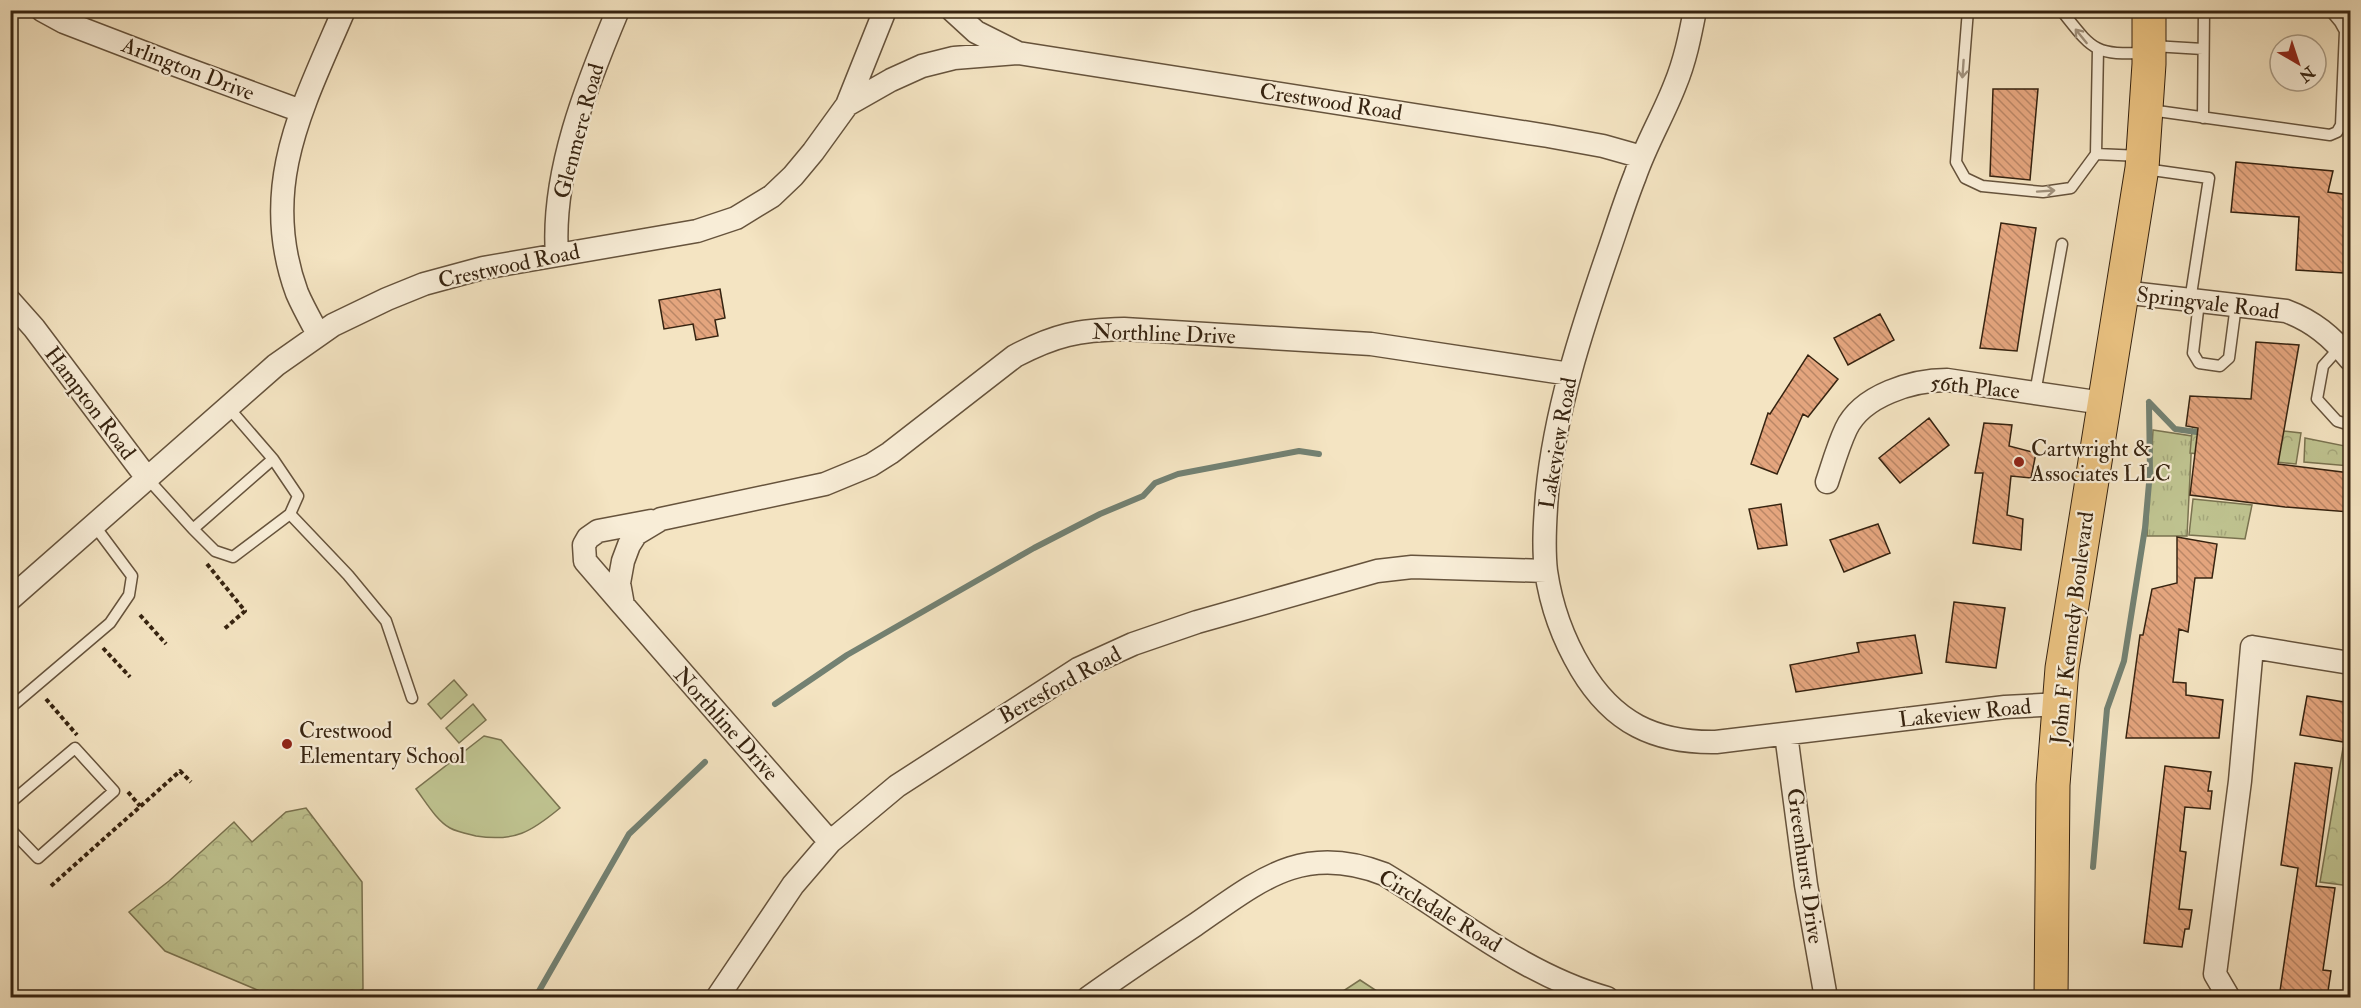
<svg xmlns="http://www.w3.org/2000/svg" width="2361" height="1008" viewBox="0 0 2361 1008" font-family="'IM FELL Double Pica',serif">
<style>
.grass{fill:url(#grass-tufts);stroke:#7a7350;stroke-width:1.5}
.forest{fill:url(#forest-crowns);stroke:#7a7350;stroke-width:1.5}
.pitch{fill:#bfc390;stroke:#7a7350;stroke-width:1.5}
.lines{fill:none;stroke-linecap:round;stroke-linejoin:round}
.stream{stroke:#738172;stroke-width:6}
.building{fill:url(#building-back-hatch);stroke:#362310;stroke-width:1.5}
.lane-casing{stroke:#66533c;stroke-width:13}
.street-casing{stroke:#66533c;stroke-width:25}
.primary-casing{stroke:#362310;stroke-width:35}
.path{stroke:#362310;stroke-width:4;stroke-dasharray:4.5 3;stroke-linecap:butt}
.lane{stroke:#f8edd7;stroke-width:10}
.street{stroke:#f8edd7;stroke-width:22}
.primary{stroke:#eac281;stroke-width:33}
.oneway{stroke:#a1927d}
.poi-dot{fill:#8f2418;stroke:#f8edd7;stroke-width:2}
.labels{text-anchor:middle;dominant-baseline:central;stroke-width:4.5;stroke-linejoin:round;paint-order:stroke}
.street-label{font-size:22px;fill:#362310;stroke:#f8edd7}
.poi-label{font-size:22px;fill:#362310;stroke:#f8edd7;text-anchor:start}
</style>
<defs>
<pattern id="grass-tufts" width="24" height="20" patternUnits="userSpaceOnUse" patternTransform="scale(1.5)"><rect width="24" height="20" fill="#bfc390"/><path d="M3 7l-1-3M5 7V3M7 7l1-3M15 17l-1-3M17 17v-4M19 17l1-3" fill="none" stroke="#a5a77b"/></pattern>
<pattern id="forest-crowns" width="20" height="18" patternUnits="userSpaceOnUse" patternTransform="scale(1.5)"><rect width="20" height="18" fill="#bfc390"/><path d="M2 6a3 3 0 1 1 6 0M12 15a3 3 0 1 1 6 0" fill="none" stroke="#a5a77b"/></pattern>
<pattern id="building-back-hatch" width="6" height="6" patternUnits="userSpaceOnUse" patternTransform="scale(1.5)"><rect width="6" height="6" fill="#e4a57e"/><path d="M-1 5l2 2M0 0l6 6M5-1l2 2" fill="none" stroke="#ba8666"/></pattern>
</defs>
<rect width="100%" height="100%" fill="#f4e4c2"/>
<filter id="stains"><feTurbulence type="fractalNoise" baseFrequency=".00333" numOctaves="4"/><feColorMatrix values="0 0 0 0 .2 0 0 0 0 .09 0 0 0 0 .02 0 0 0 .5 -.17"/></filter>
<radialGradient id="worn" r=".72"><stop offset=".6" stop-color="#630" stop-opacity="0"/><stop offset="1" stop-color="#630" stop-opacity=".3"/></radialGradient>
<!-- grass -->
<path class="grass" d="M2153,430l39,6 -5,100h-40z
M2193,499l59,6 -7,34 -56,-4z"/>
<!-- forest -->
<path class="forest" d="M2193,421l108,12 -5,31 -106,-11z
M2305,438l45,9v19l-46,-4z
M2343,748l7,1v137l-30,-4z
M306,808l56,74 1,107 -16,8h-73l-109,-46 -36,-39 40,-31 65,-59 18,20 34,-30z
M1360,980l26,17h-52z"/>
<!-- pitch -->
<path class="pitch" d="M454,680l13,15 -26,24 -13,-15z
M473,704l13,16 -27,23 -13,-15z
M484,736l17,4 59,68c-29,24 -45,34 -84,28 -8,-2 -19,-4 -26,-8 -14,-8 -24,-26 -34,-39z"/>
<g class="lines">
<!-- stream -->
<path class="stream" d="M2149,402l26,27 29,4
M775,704l72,-49 187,-107 66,-34 43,-18 12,-13 23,-9 121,-23 20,3
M2093,867l14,-158 17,-48 21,-133 5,-56 -1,-68
M535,998l94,-164 76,-72"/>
</g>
<!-- building -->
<path class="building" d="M1993,89h45l-8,91 -40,-4z
M2236,162l97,9 -5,21 22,3v31l-6,47 -48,-3 3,-53 -68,-5z
M2001,223l35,5 -19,123 -37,-3z
M720,289l5,29 -10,2 3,16 -22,4 -3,-16 -29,5 -5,-29z
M1880,314l14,26 -46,25 -14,-27z
M2256,342l43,3 -21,119 72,9v39l-65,-5 -95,-12 8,-67 -12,-2 4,-30 61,3z
M1808,355l30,24 -30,38 -5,-3 -26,60 -26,-10 17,-51 2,1z
M1929,418l20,27 -49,38 -21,-25z
M1984,423l28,2 -3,21 27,7 -5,25 -20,-2 -4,39 16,4 -2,31 -48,-7 10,-70h-8z
M1781,504l6,41 -29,4 -9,-40z
M1878,524l12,29 -46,19 -14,-32z
M2177,537l40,7 -5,34h-17l-7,54 -9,-3 -6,53 13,1v12l37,5 -4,38h-93l14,-103h3l9,-46 25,-6z
M1954,602l51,6 -9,60 -50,-6z
M1915,635l7,38 -126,19 -6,-27 69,-13 -2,-9z
M2307,696l43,7v40l-50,-8z
M2295,763l37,5 -16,118 19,2 -12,82 8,1 -4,27h-48l19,-130 -17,-3z
M2165,766l46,6 -3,19h4l-2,18 -25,-2 -5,44 6,1 -7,57 13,1 -3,19h-4l-3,18 -38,-4z"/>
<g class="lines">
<defs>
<path id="lane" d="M1968,10l-12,152 9,16 17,8 61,6 28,-4 25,-34 45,2
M2061,10c32,40 32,45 85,43
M2153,46l50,3
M2150,110l180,25 7,-3 4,-7 4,-94 -5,-9 -10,-12
M2203,118l1,-108
M2096,154l2,-105
M2145,169l64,9 -19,123
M2199,302l-6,51 6,10 21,3 9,-8 7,-53
M2340,347l-17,19 -6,33 20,22 13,4
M2035,393l27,-149
M147,478l46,51 80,-70 -45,-52
M290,514l58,61 38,46 26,77
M193,529l22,22 18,6 57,-43 8,-18 -25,-37
M10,708l100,-85 19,-28 3,-19 -38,-51
M10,803l65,-55 39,43 -76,67 -28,-29"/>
<path id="street" d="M42,10l22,12 112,43 125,46
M952,10l24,22 42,21 530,83 55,10 39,11
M1695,10c-5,26 -10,51 -20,75 -12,31 -29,59 -40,91 -10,25 -18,51 -27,77 -27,79 -53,158 -61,241 -2,25 -4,52 -1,77 5,34 17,68 35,98 32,54 74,74 135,73l289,-35 55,-3
M847,105l38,-95
M557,255c-6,-82 30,-171 61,-245
M2122,292l164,19c27,10 46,26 64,48
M10,301l24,27 113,150
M318,334c-7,-13 -15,-27 -21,-41 -39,-106 6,-187 47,-283
M1827,482c6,-18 11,-36 19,-53 16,-34 67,-49 101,-49l156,23
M10,599l266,-234 57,-40 54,-26 37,-15 59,-16 214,-37 39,-13 36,-22 21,-20 20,-24 34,-47 44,-25 31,-14 32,-8 64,-5
M623,605l-38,-44 -1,-16 4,-7 10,-7 53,-10
M1786,734l20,151 20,113
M830,842l-207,-237 -4,-22 4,-22 6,-16 7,-11 25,-15 164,-35 46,-19 19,-12 125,-97c40,-21 63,-26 109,-27l247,15 199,30
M717,998l76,-113 37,-43 67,-56 181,-117 55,-25 64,-22 180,-51 35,-4 134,4
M1088,998c35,-25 71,-49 107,-73 64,-44 107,-83 189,-51 72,43 140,101 223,124
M2229,998l-14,-24 25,-193 12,-134 98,16"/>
<path id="primary" d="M2051,998l2,-213 9,-117 80,-500 7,-104v-54"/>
</defs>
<!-- lane casing -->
<use href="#lane" class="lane-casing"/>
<!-- street casing -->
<use href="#street" class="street-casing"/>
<!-- primary casing -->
<use href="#primary" class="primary-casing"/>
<!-- path -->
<path class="path" d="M207,564l38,47 -22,19
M140,615l26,29
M103,648l27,29
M46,699l31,36
M128,792l12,14
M51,886l129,-115 11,11"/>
<!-- lane -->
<use href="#lane" class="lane"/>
<!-- street -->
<use href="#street" class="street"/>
<!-- primary -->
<use href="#primary" class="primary"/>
</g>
<!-- one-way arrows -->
<defs><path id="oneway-shaft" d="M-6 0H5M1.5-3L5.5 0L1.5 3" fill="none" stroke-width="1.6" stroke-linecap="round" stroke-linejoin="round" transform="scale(1.5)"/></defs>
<g class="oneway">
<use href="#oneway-shaft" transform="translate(2081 36) rotate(-129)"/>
<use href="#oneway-shaft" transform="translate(1963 69) rotate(94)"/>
<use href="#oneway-shaft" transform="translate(2046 191) rotate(-4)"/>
</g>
<!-- markers -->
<g class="poi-dot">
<circle cx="2019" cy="462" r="6"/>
<circle cx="287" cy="744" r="6"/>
</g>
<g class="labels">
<!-- street labels -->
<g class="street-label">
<text transform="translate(188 69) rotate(21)">Arlington Drive</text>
<text transform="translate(1331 102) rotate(9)">Crestwood Road</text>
<text transform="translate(579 131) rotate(-75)">Glenmere Road</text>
<text transform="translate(509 266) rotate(-12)">Crestwood Road</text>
<text transform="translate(2208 303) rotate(7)">Springvale Road</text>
<text transform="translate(1164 334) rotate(2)">Northline Drive</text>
<text transform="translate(1975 387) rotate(6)">56th Place</text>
<text transform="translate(90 403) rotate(53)">Hampton Road</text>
<text transform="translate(1558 443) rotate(-80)">Lakeview Road</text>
<text transform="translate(2072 628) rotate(-83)">John F Kennedy Boulevard</text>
<text transform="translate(1060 685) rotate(-29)">Beresford Road</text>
<text transform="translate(1965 713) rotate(-6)">Lakeview Road</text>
<text transform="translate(726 724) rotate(48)">Northline Drive</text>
<text transform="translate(1805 866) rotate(82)">Greenhurst Drive</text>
<text transform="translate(1440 911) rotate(31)">Circledale Road</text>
</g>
<!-- poi labels -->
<g class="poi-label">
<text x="2031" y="449">Cartwright &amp;<tspan x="2031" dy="25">Associates LLC</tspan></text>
<text x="299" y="731">Crestwood<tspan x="299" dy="25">Elementary School</tspan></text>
</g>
</g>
<!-- margin -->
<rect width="2361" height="1008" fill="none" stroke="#f4e4c2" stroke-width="36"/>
<rect x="12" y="12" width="2337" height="984" fill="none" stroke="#362310" stroke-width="3"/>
<rect x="18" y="18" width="2325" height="972" fill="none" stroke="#362310" stroke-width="1.5"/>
<!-- north arrow -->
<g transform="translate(2298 63) rotate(141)"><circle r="28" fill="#f8edd7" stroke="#aa9c87" stroke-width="1.5"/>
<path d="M0-4.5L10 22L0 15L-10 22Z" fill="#8f2418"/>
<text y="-9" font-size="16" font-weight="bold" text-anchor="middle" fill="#362310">N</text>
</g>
<rect width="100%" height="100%" filter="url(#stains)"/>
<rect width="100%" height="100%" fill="url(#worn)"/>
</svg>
